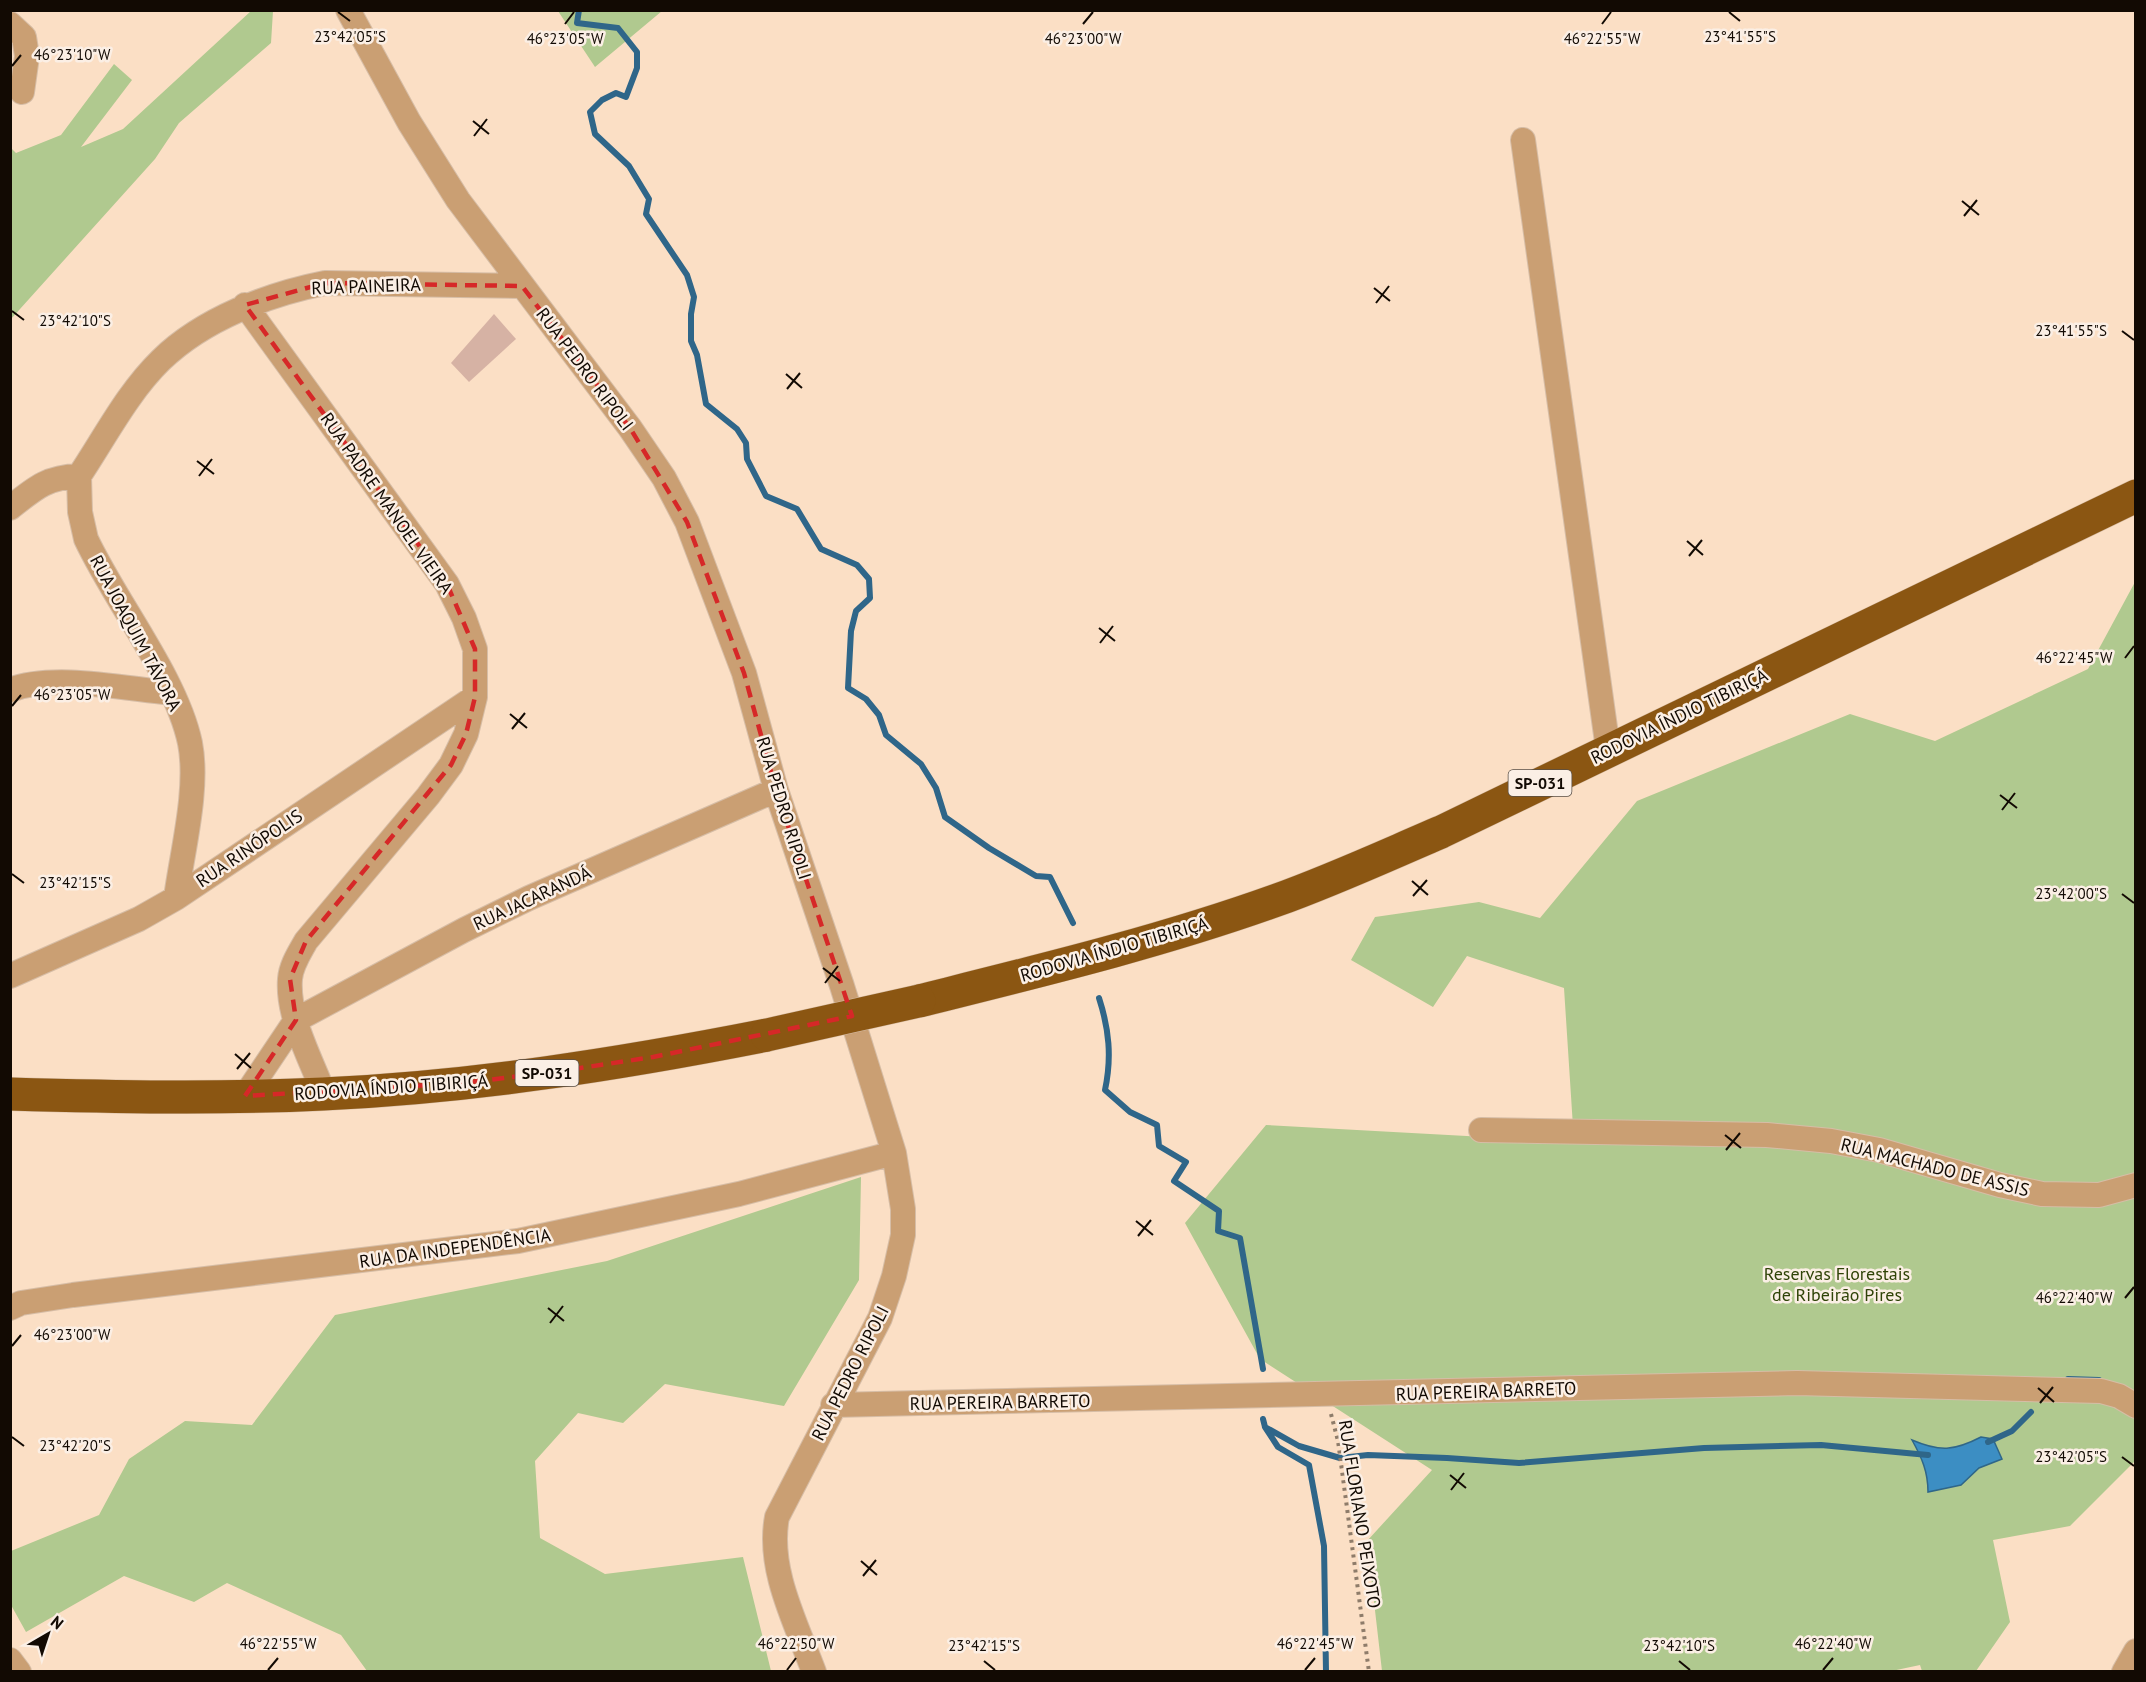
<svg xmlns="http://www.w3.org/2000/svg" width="2146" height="1682" viewBox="0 0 2146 1682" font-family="'PT Sans',sans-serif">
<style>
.green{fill:#b0c98f}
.water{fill:#3c8ec3;stroke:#2f6689;stroke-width:1.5}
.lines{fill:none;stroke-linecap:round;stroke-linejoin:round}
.stream{stroke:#2f6689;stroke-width:6}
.building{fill:#d6b2a4}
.minor-casing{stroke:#d6bda6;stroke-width:26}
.highway-casing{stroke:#d6bda6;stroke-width:34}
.path{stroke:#8e7c6a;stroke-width:4;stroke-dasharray:3 4.5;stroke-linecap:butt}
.minor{stroke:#ca9f73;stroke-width:24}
.highway{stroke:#8b5612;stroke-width:33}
.highway-bridge-casing{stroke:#d6bda6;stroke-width:34;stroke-linecap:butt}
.highway-bridge{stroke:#8b5612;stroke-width:33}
.marked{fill:none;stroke:#d62828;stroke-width:4.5;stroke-dasharray:12 8;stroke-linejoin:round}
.ticks{fill:none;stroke:#120a03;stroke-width:2}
.labels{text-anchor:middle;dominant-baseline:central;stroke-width:5;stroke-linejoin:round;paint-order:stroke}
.shield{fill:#fbefe5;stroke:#584f47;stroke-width:1.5}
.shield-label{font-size:16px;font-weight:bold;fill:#120a03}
.street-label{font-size:18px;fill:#120a03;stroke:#fbefe5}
.park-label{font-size:18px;fill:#2f4307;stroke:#fbefe5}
.ticks-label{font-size:15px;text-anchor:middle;fill:#120a03;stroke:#fbefe5;stroke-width:5;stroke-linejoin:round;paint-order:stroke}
</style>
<rect width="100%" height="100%" fill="#fbdfc5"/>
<!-- green -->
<path class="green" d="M251,11h22l-2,32 -92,80 -24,36 -144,160v-171l5,5 45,-18 53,-71 18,16 -51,67 42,-18z
M558,11h104l-67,56z
M2135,582v879l-65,65 -77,14 17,82 -34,49h-54l-2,-6 -33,7 -505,-1 -15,-130 65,-71 -172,-111 -75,-136 81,-98 308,17 -10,-154 -97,-32 -34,51 -82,-47 24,-43 104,-15 61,16 97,-117 213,-87 85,27 153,-72z
M861,1177l-2,103 -75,126 -119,-22 -42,39 -45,-10 -43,48 5,77 65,36 138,-17 28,114h-404l-26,-36 -114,-52 -33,19 -70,-26 -98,56 -15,-27v-54l88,-36 30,-56 56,-38 67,4 83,-110 272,-54z"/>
<!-- water -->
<path class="water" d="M1981,1437l12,2 9,20 -23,9 -18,17 -33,7c0,-20 -6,-34 -16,-52 28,12 42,11 69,-3z"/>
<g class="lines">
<!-- stream -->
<path class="stream" d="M579,10l-2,13 41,5 19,24v16l-11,29 -10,-4 -14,7 -12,12 5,22 34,32 20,33 -3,15 41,61 7,22 -3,17v27l6,14 9,49 31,25 9,14 1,16 19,37 31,13 24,40 36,16 12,14 1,19 -14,13 -5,20 -3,57 18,11 13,16 7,20 35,29 15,24 9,29 44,31 47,28 14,1 23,46
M1099,998c10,31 13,59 6,92l25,22 27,13 2,21 27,16 -12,19 45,30 -1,20 22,7 23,131
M2068,1379l31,1
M1263,1419l2,8 34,19 41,12 28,-3 79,3 72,5 185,-15 117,-3 107,10
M1265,1427l13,20 31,18 15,81 2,126
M1988,1442l24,-11 19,-19"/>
</g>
<!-- building -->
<path class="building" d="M494,314l22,25 -47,43 -18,-19z"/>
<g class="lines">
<defs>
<path id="minor" d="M348,10l61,112 49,78 172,228 34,50 23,44 57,151 32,117 66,196 52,167 9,56v26l-9,41 -14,42 -103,199c-10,52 19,106 37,155
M10,24l14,13 3,19 -5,36
M1523,140l85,609
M245,305l202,279 17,34 11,31v48l-9,37 -15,31 -23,31 -122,145c-6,11 -15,24 -16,38 -3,38 21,80 34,115
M79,476c26,-39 49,-84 82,-116 42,-41 108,-66 164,-77l197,3
M79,476l1,36 6,27c30,64 90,138 104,204 9,46 -8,109 -14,155
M10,508c25,-20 37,-31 69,-32
M10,690c44,-17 116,-1 162,3
M10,976l129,-57 37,-21 299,-201
M245,1096l51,-76 168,-90 65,-32 247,-108
M1481,1130l286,5 64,6 48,9 121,35 42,9 57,1 37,-10
M10,1308l11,-5 52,-8 445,-54 221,-47 155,-41
M833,1405l964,-22 304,8 18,5 17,10
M10,1660l9,12
M2124,1672l12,-21"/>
<path id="highway" d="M919,1001c120,-30 241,-59 358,-101 56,-20 110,-45 164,-68l695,-336
M10,1094c105,3 209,5 313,0 150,-7 297,-30 444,-59"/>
</defs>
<!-- minor casing -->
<use href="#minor" class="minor-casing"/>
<!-- highway casing -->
<use href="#highway" class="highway-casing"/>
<!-- path -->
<path class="path" d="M1331,1414l7,27 31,231"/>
<!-- minor -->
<use href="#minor" class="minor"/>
<!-- highway -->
<use href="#highway" class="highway"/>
<defs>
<path id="highway-bridge" d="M767,1035l152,-34"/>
</defs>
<!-- highway-bridge casing -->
<use href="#highway-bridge" class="highway-bridge-casing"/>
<!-- highway-bridge -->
<use href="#highway-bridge" class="highway-bridge"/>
</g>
<!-- marked area -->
<path class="marked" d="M325,283l197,3 108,142 57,94 57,151 32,117 76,226 -199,41 -92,14 -98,12 -218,13 51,-76 -6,-41 16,-38 145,-176 15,-31 9,-37v-48l-28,-65 -202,-279z"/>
<!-- ticks -->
<path class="ticks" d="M338,12l12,9M1729,12l11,9M565,24l9,-12M1083,24l10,-12M1602,24l9,-12M12,66l9,-11M473,121l16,13M474,136l13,-17M1962,201l17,14M1964,216l13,-16M1374,288l16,13M1376,303l13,-17M12,311l12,9M2122,331l12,9M786,374l16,14M787,389l13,-16M197,461l17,13M199,476l13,-17M1687,541l16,14M1689,556l13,-16M1099,628l16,13M1100,643l13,-17M2125,658l9,-12M12,706l9,-11M510,714l17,14M512,729l13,-16M2000,795l17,13M2002,810l13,-17M12,874l12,9M1412,881l16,14M2122,894l12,9M1413,896l14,-16M823,968l17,13M825,983l13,-17M235,1054l16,14M237,1069l13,-16M1725,1135l16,13M1726,1150l14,-17M1136,1221l17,14M1138,1236l13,-16M2125,1298l9,-11M548,1308l16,13M550,1323l13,-17M12,1346l9,-11M2038,1388l16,14M2040,1403l13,-16M12,1437l12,9M2122,1457l12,9M1450,1475l16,13M1451,1490l13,-17M861,1561l16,14M863,1576l13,-16M984,1661l11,9M1679,1661l11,9M268,1670l10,-12M787,1670l9,-12M1305,1670l10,-12M1823,1670l10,-12"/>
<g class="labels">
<!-- shield labels -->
<g class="shield">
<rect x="1508.5" y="770" width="63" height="26" rx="4.5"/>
<rect x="515.5" y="1060" width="63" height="26" rx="4.5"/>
</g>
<g class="shield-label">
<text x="1540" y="783">SP-031</text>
<text x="547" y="1073">SP-031</text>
</g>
<!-- street labels -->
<g class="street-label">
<text transform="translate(366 286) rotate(-2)">RUA PAINEIRA</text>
<text transform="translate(585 369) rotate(53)">RUA PEDRO RIPOLI</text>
<text transform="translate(387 503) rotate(55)">RUA PADRE MANOEL VIEIRA</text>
<text transform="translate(136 633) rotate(62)">RUA JOAQUIM TÁVORA</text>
<text transform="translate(1679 716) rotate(-26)">RODOVIA ÍNDIO TIBIRIÇÁ</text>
<text transform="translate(784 808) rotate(73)">RUA PEDRO RIPOLI</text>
<text transform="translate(249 848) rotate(-34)">RUA RINÓPOLIS</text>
<text transform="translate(532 898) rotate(-25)">RUA JACARANDÁ</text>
<text transform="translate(1114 949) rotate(-16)">RODOVIA ÍNDIO TIBIRIÇÁ</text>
<text transform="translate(391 1087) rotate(-4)">RODOVIA ÍNDIO TIBIRIÇÁ</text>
<text transform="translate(1935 1167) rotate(14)">RUA MACHADO DE ASSIS</text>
<text transform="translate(455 1248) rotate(-8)">RUA DA INDEPENDÊNCIA</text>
<text transform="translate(850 1373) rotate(-63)">RUA PEDRO RIPOLI</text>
<text transform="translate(1486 1391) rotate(-2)">RUA PEREIRA BARRETO</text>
<text transform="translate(1000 1402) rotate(-1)">RUA PEREIRA BARRETO</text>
<text transform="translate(1360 1514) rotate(81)">RUA FLORIANO PEIXOTO</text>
</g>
<!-- park labels -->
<g class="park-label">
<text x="1837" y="1273">Reservas Florestais<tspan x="1837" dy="21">de Ribeirão Pires</tspan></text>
</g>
</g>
<g class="ticks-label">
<text x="350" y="42">23°42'05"S</text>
<text x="1740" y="42">23°41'55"S</text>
<text x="1083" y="44">46°23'00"W</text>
<text x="1602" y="44">46°22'55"W</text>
<text x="565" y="44">46°23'05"W</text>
<text x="72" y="60">46°23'10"W</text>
<text x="75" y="326">23°42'10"S</text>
<text x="2071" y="336">23°41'55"S</text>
<text x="2074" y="663">46°22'45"W</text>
<text x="72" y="700">46°23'05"W</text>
<text x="75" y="888">23°42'15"S</text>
<text x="2071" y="899">23°42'00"S</text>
<text x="2074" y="1303">46°22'40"W</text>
<text x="72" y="1340">46°23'00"W</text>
<text x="75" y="1451">23°42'20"S</text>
<text x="2071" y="1462">23°42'05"S</text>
<text x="278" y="1649">46°22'55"W</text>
<text x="796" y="1649">46°22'50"W</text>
<text x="1315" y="1649">46°22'45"W</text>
<text x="1833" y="1649">46°22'40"W</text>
<text x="984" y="1651">23°42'15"S</text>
<text x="1679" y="1651">23°42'10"S</text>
</g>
<!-- border -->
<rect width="2146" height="1682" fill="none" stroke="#120a03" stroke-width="24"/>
<!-- north arrow -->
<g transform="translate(48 1634) rotate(39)" stroke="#fbefe5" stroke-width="4.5" paint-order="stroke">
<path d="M0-4.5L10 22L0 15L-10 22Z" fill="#120a03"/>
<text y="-9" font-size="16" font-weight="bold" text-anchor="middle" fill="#120a03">N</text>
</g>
</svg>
